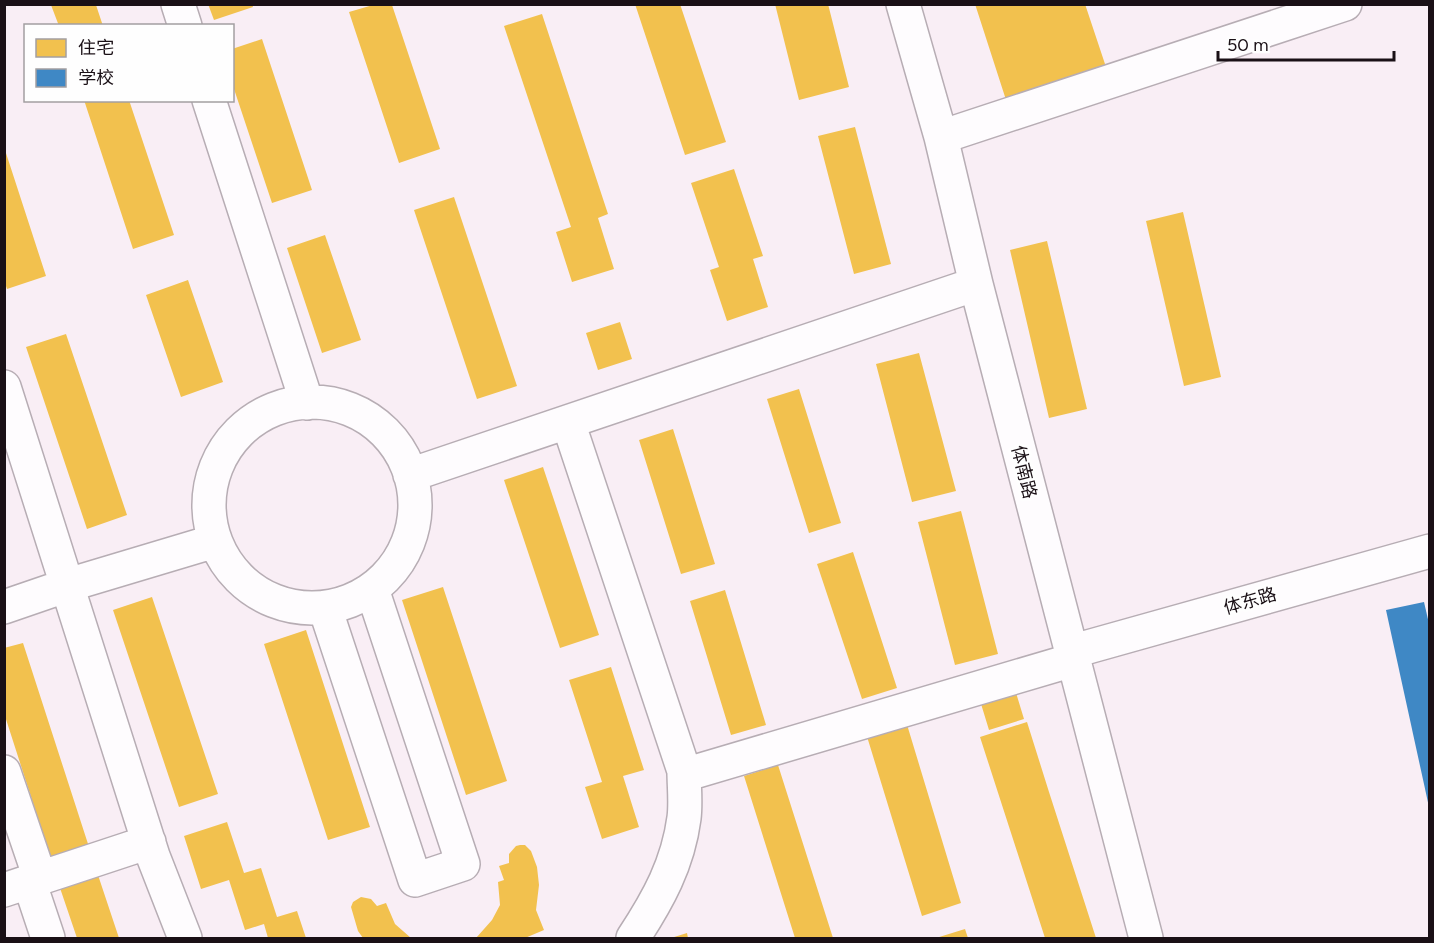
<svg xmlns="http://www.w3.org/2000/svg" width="1434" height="943" viewBox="0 0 1434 943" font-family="Figtree,'Noto Sans SC',sans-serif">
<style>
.homes{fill:#f2c14e}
.schools{fill:#3f88c5}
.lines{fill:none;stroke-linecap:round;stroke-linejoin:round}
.minor-casing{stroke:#b7adb4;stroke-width:36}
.minor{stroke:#fefcfe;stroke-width:33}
.labels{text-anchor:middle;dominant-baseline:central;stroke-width:6;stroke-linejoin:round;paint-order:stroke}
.street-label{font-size:18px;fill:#1a1016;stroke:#fefefe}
</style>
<rect width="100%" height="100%" fill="#f9eef5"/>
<!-- homes -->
<path class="homes" d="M208,4h44l1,3 -39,13z
M635,4h45l46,138 -41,13z
M775,4h53l21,83 -50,13z
M975,4h110l22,66 -100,33z
M51,5h45l7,21h-44z
M373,5h19l48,144 -41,14 -50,-151z
M542,14l66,200 -10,4 16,51 -42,13 -16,-50 15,-5 -67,-201z
M262,39l50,151 -40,13 -40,-120v-34z
M84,100h45l45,135 -41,14z
M855,127l36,137 -37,10 -36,-138z
M5,150l41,126 -39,13 -3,-9z
M734,169l29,87 -10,3 15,48 -41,14 -17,-51 9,-3 -28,-84z
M454,197l63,189 -40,13 -63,-189z
M1183,212l38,165 -37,9 -38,-165z
M325,235l36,105 -39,13 -35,-105z
M1047,241l40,168 -38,9 -39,-168z
M188,280l35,102 -42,15 -35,-102z
M620,322l12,37 -34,11 -12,-37z
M66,334l61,181 -40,14 -61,-182z
M919,353l37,138 -44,11 -36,-138z
M799,389l42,134 -32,10 -42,-134z
M673,429l42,135 -34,10 -42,-134z
M543,467l56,168 -39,13 -56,-168z
M961,511l37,143 -43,11 -37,-143z
M853,552l44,136 -35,11 -45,-135z
M443,587l64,194 -41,14 -64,-195z
M725,590l41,135 -35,10 -41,-134z
M152,597l66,197 -39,13 -66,-197z
M306,630l64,197 -42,13 -64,-196z
M23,643l66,204 -38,12 -47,-146v-65z
M611,667l33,103 -21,6 16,51 -37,12 -17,-52 17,-5 -33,-102z
M1013,683l11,36 -35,11 -11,-36z
M905,718l56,185 -39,13 -57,-186z
M1027,722l22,70 47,146h-51l-65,-201z
M778,765l55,173h-38l-51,-162z
M227,822l17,51 17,-5 16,49 20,-6 9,27h-38l-4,-14 -19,6 -16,-50 -28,9 -17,-53z
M520,845h5l6,6 6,16 2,18 -3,25 8,20 -19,8h-49l16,-18 8,-15 -2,-23 6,-2 -5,-14 10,-3v-9l7,-8z
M98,875l21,63h-42l-17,-50z
M361,897l10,2 6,7 9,-3 9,21 16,14h-48l-5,-7 -7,-24 2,-5z
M965,929l3,9h-32z
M687,933l1,5h-17z"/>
<!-- schools -->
<path class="schools" d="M1424,602l6,26 -1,179 -43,-197z"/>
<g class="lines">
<defs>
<path id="minor" d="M178,4l7,22
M903,4l38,133 35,147 170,654
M209,100l98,303
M941,137l404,-133
M4,387l149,469 32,82
M209 505a103 103 0 1 1 206 0a103 103 0 1 1-206 0Z
M568,422l116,349c0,15 2,32 0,47 -6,46 -26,82 -51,120
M410,475l566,-191
M4,607l64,-22 147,-44
M325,608l90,272 48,-16 -91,-275
M1070,652l360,-101
M4,772l36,106 -36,12
M684,775l389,-115
M40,878l109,-36
M29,881l19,57"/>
</defs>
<!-- minor casing -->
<use href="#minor" class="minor-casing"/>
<!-- minor -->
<use href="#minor" class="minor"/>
</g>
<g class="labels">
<!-- street labels -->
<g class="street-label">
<text transform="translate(1024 472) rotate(76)">体南路</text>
<text transform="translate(1250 601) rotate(-16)">体东路</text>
</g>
</g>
<!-- border -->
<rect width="1434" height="943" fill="none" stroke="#1a1016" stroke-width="12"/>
<!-- legend -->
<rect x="24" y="24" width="210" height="78" fill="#fefefe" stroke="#a39fa1" stroke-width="1.5"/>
<rect x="36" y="39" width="30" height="18" fill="#f2c14e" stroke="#a39fa1" stroke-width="1.5"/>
<text x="78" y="54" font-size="18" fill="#1a1016">住宅</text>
<rect x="36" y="69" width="30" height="18" fill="#3f88c5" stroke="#a39fa1" stroke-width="1.5"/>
<text x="78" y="84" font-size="18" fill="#1a1016">学校</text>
<!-- scale -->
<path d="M1218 51v9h176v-9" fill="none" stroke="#1a1016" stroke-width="3"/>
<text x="1227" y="51" font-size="18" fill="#1a1016" stroke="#fefefe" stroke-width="4.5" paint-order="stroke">50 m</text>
</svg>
